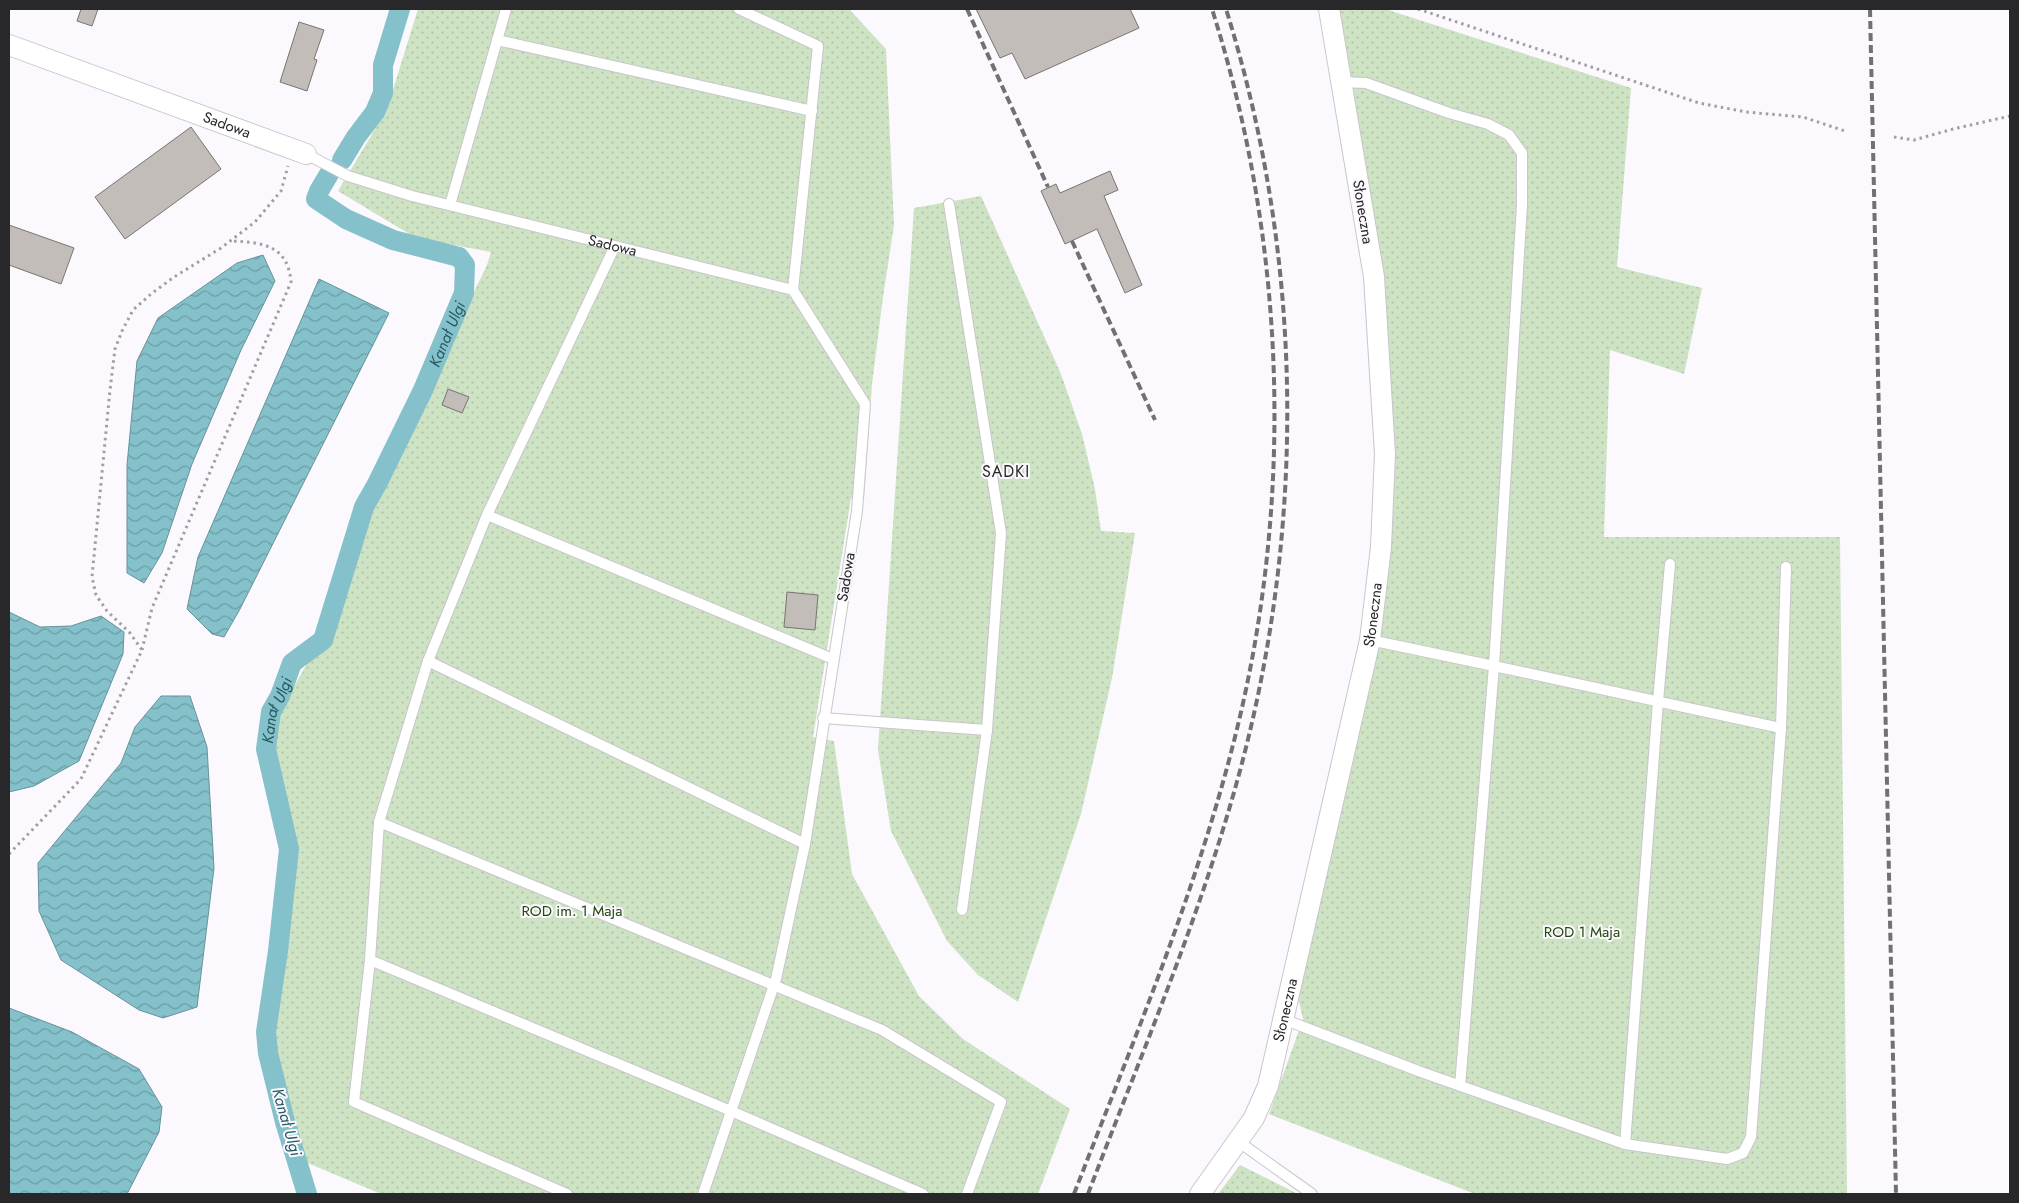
<svg xmlns="http://www.w3.org/2000/svg" width="2019" height="1203" viewBox="0 0 2019 1203" font-family="Jost,sans-serif">
<style>
.green{fill:url(#green-dots)}
.water{fill:url(#water-waves);stroke:#68939a}
.lines{fill:none;stroke-linecap:round;stroke-linejoin:round}
.canal{stroke:#84c1ca;stroke-width:20}
.building{fill:#c2bdb9;stroke:#787470}
.lane-casing{stroke:#c9c6cc;stroke-width:12}
.street-casing{stroke:#c9c6cc;stroke-width:22}
.path{stroke:#a29fa4;stroke-width:3;stroke-dasharray:2.5 4;stroke-linecap:butt}
.lane{stroke:#fff;stroke-width:10}
.street{stroke:#fff;stroke-width:20}
.rail{stroke:#717073;stroke-width:4;stroke-dasharray:8 4;stroke-linecap:butt}
.labels{text-anchor:middle;dominant-baseline:central;stroke-width:4;stroke-linejoin:round;paint-order:stroke}
.street-label{font-size:15px;fill:#282729;stroke:#fbf8fe}
.park-label{font-size:15px;fill:#254910;stroke:#fbf8fe}
.water-label{font-size:16px;font-style:italic;fill:#245860;stroke:#fbf8fe}
.neighbourhood-label{font-size:16px;letter-spacing:1px;fill:#282729;stroke:#fbf8fe}
</style>
<defs>
<pattern id="green-dots" width="8" height="8" patternUnits="userSpaceOnUse" patternTransform="scale(1.25)"><rect width="8" height="8" fill="#cde3c3"/><path d="M2 2h.1M6 6h.1" fill="none" stroke="#b0c3a8" stroke-width="1.8" stroke-linecap="round"/></pattern>
<pattern id="water-waves" width="16" height="10" patternUnits="userSpaceOnUse" patternTransform="scale(1.25)"><rect width="16" height="10" fill="#84c1ca"/><path d="M0 5q4-4 8 0t8 0" fill="none" stroke="#6c9da4"/></pattern>
</defs>
<rect width="100%" height="100%" fill="#fbf8fe"/>
<!-- green -->
<path class="green" d="M418,9h431l37,40 8,176 -11,72 -11,87 -8,115 -13,-1 -38,239 21,4 18,133 67,122 44,43 107,70 -32,85h-657l-78,-33 -32,-115 24,-200 -25,-89 2,-32 60,-105 36,-113 33,-63 86,-179 4,-13 -75,-14 -78,-47 49,-82z
M1335,9h50l246,79 -14,179 85,21 -18,86 -74,-24 -6,187h236l7,657h-372l-206,-80 34,-95 -5,-22 95,-517z
M981,196l80,178 21,60 13,55 6,42 34,2 -23,145 -31,136 -63,188 -40,-27 -31,-34 -56,-110 -13,-81 36,-542z
M1240,1165l58,29h-80z"/>
<!-- water -->
<path class="water" d="M263,255l12,26 -34,69 -49,114 -30,89 -18,30 -17,-10v-108l10,-104 21,-43 79,-55z
M319,279l70,34 -149,296 -16,28 -12,-3 -25,-25 11,-52z
M9,612l31,15 31,-1 30,-10 23,16 -1,22 -44,107 -45,25 -25,6z
M161,696h29l17,51 7,121 -17,139 -34,11 -24,-8 -78,-50 -22,-49 -1,-48 83,-100 14,-36z
M9,1008l63,24 67,37 23,38 -3,25 -32,62h-118z"/>
<g class="lines">
<!-- canal -->
<g class="canal">
<path d="M342,160l14,-23 19,-25 8,-19v-28l17,-56"/>
<path id="s1" d="M307,1194l-22,-72 -17,-69 -2,-21 12,-81 11,-102 -23,-100 5,-37 9,-16 12,-33 31,-23 41,-133 13,-23 46,-94 41,-97 1,-28 -6,-8 -66,-17 -47,-21 -30,-20 3,-8 10,-17"/>
</g>
</g>
<!-- building -->
<path class="building" d="M81,9h17l-6,17 -15,-5z
M976,9h154l9,19 -114,51 -13,-26 -12,5z
M299,22l25,8 -10,29 3,1 -10,31 -27,-9z
M191,127l30,42 -96,70 -30,-42z
M1110,171l8,19 -14,6 38,89 -17,8 -28,-64 -32,15 -24,-53 15,-7 4,9z
M9,225l65,23 -13,36 -52,-19z
M448,389l21,8 -7,16 -20,-8z
M787,592l31,3 -3,35 -31,-3z"/>
<g class="lines">
<defs>
<g id="lane">
<path d="M739,9l79,37 -25,244"/>
<path d="M497,40l315,71"/>
<path d="M1341,82l25,1 83,30 39,11 21,11 13,18v52l-28,461 -124,-26"/>
<path id="s2" d="M306,154l42,22 64,20 381,94 72,114 -8,107 -52,333 -29,135 -73,215"/>
<path d="M949,204l52,329 -14,197 -25,180"/>
<path d="M450,205l56,-196"/>
<path d="M487,515l128,-269"/>
<path d="M428,661l59,-146 346,144"/>
<path d="M823,718l164,12"/>
<path d="M1781,728l5,-161"/>
<path d="M379,822l49,-161 377,183"/>
<path d="M370,960l9,-138 503,208 119,72 -34,92"/>
<path d="M1283,1019l138,53 204,72 102,15 16,-6 8,-16 30,-409 -287,-62 -34,420"/>
<path d="M1239,1142l73,52"/>
<path d="M1625,1144l33,-443 12,-137"/>
<path d="M567,1194l-213,-92 16,-142 361,151 192,83"/>
</g>
<g id="street">
<path id="s3" d="M9,45l297,109"/>
<path id="s4" d="M1200,1194l54,-76 14,-32 102,-446 11,-93 4,-93 -11,-177 -45,-268"/>
</g>
</defs>
<!-- lane casing -->
<use href="#lane" class="lane-casing"/>
<!-- street casing -->
<use href="#street" class="street-casing"/>
<!-- path -->
<path class="path" d="M1418,9l281,94 47,9 57,5 42,14
M1894,137l20,3 39,-11 57,-13
M142,650l10,-42 139,-326c-3,-37 -29,-40 -61,-41
M9,854l72,-75 61,-129 -12,-17 -23,-22 -11,-16 -4,-18 18,-187 5,-41 7,-18 11,-21 18,-16 23,-17 47,-29 34,-26 26,-31 7,-25"/>
<!-- lane -->
<use href="#lane" class="lane"/>
<!-- street -->
<use href="#street" class="street"/>
<!-- rail -->
<path class="rail" d="M967,9l81,178
M1870,9l26,1185
M1072,241l83,179
M1074,1194c58,-150 122,-301 161,-457 60,-239 51,-494 -23,-728
M1088,1194c52,-137 111,-274 150,-416 69,-252 66,-519 -12,-769"/>
</g>
<g class="labels">
<!-- street labels -->
<g class="street-label">
<text stroke="none"><textPath href="#s3" startOffset="232">Sadowa</textPath></text>
<text transform="translate(1363 212) rotate(81)">Słoneczna</text>
<text stroke="none"><textPath href="#s2" startOffset="321">Sadowa</textPath></text>
<text transform="translate(846 577) rotate(-81)">Sadowa</text>
<text stroke="none"><textPath href="#s4" startOffset="611">Słoneczna</textPath></text>
<text stroke="none"><textPath href="#s4" startOffset="206">Słoneczna</textPath></text>
</g>
<!-- park labels -->
<g class="park-label">
<text x="572" y="911">ROD im. 1 Maja</text>
<text x="1582" y="932">ROD 1 Maja</text>
</g>
<!-- water labels -->
<g class="water-label">
<text stroke="none"><textPath href="#s1" startOffset="915">Kanał Ulgi</textPath></text>
<text stroke="none"><textPath href="#s1" startOffset="495">Kanał Ulgi</textPath></text>
<text transform="translate(287 1122) rotate(74)">Kanał Ulgi</text>
</g>
<!-- neighbourhood labels -->
<g class="neighbourhood-label">
<text x="1006" y="471">SADKI</text>
</g>
</g>
<!-- border -->
<rect width="2019" height="1203" fill="none" stroke="#282729" stroke-width="20"/>
</svg>
